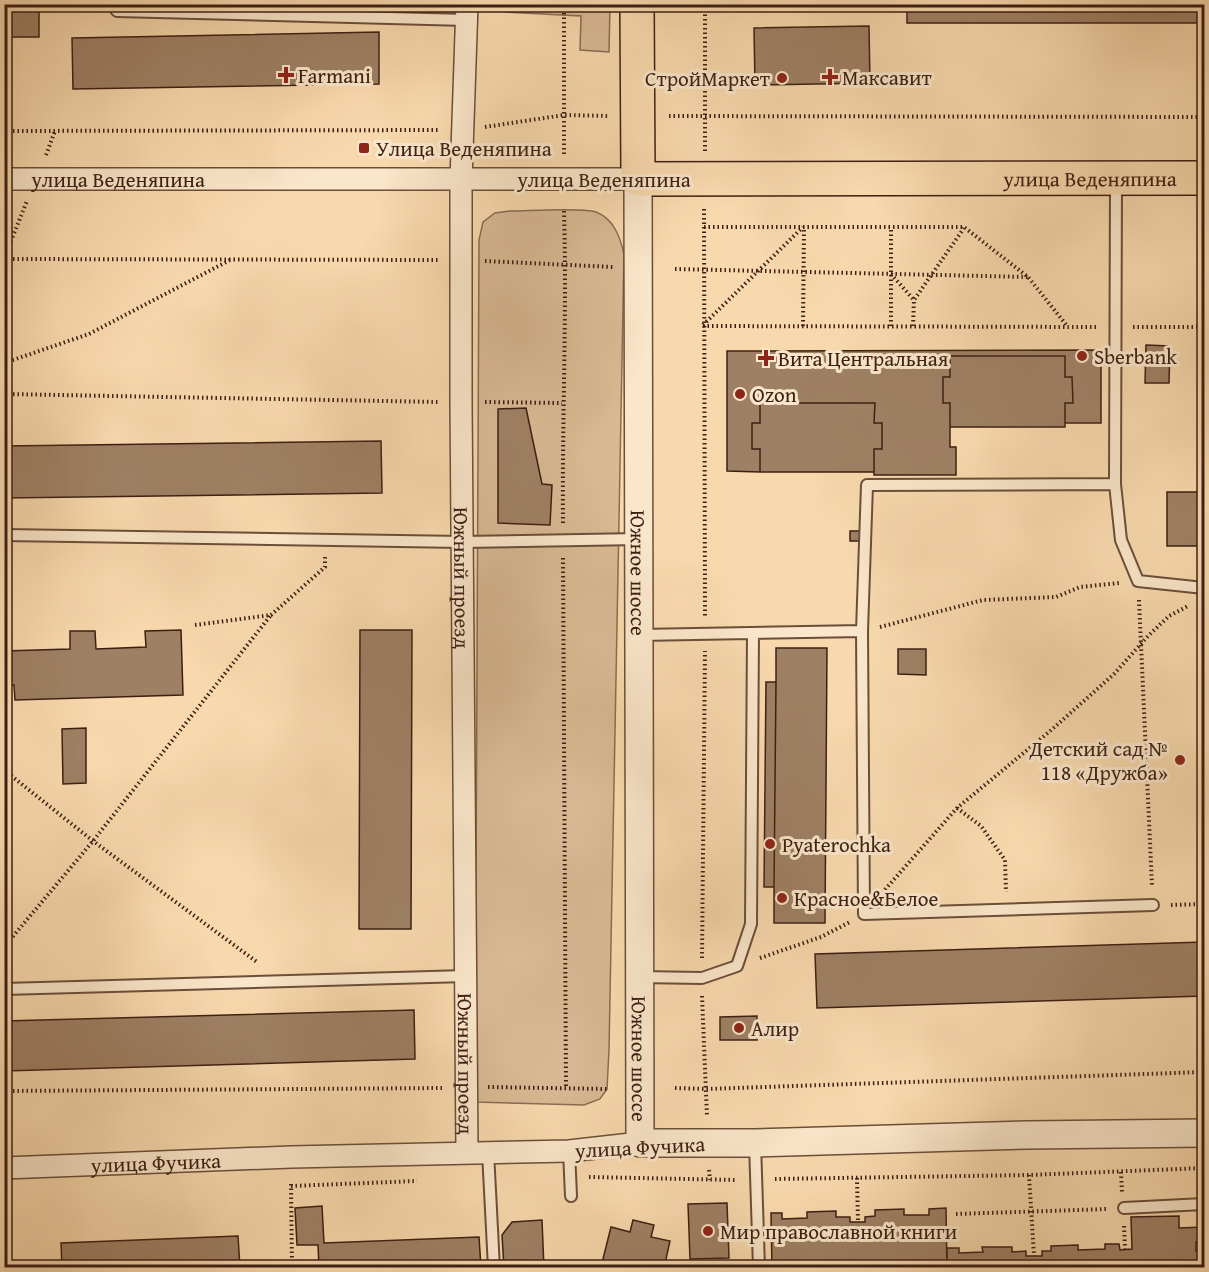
<svg xmlns="http://www.w3.org/2000/svg" width="1209" height="1272" viewBox="0 0 1209 1272" font-family="'Gentium Book Plus',serif">
<style>
.green{fill:#d8b993;stroke:#8a6c54;stroke-width:1.5}
.building{fill:#9e8064;stroke:#3c1f14;stroke-width:1.5}
.lines{fill:none;stroke-linecap:round;stroke-linejoin:round}
.service-casing{stroke:#6b4e3a;stroke-width:14}
.minor-casing{stroke:#6b4e3a;stroke-width:24}
.tertiary-casing{stroke:#6b4e3a;stroke-width:30}
.primary-casing{stroke:#3c1f14;stroke-width:36}
.path{stroke:#3c1f14;stroke-width:4;stroke-dasharray:1.5 3;stroke-linecap:butt}
.service{stroke:#fae6ca;stroke-width:10}
.minor{stroke:#fae6ca;stroke-width:21}
.tertiary{stroke:#fae6ca;stroke-width:27}
.primary{stroke:#f8d9ad;stroke-width:33}
.poi-dot{fill:#8f2418;stroke:#fae6ca;stroke-width:2}
.labels{text-anchor:middle;dominant-baseline:central;stroke-width:6;stroke-linejoin:round;paint-order:stroke}
.poi-label{font-size:21px;fill:#3c1f14;stroke:#fae6ca;text-anchor:start}
.street-label{font-size:21px;fill:#3c1f14;stroke:#fae6ca}
</style>
<rect width="100%" height="100%" fill="#f8d9ad"/>
<filter id="stains"><feTurbulence type="fractalNoise" baseFrequency=".00333" numOctaves="4"/><feColorMatrix values="0 0 0 0 .2 0 0 0 0 .09 0 0 0 0 .02 0 0 0 .5 -.17"/></filter>
<radialGradient id="worn" r=".72"><stop offset=".6" stop-color="#630" stop-opacity="0"/><stop offset="1" stop-color="#630" stop-opacity=".3"/></radialGradient>
<!-- green -->
<path class="green" d="M505,5h105l-1,47 -29,-2 1,-34 -76,-4z
M510,211c18,0 71,-4 86,1 18,7 24,25 28,42l-15,796 -2,39 -7,10 -16,6 -109,-3 4,-862 4,-18 12,-9z"/>
<!-- building -->
<path class="building" d="M4,4h35v33h-35z
M907,4h297v19h-297z
M869,26l1,57 -115,2 -1,-57z
M379,32v52l-306,5 -1,-51z
M1146,345l24,1 -1,37h-24z
M1101,350v73h-36v-20h8l-1,-26h-7v-21h-115v21h-7v26h7v44h6v28h-82v-26h8v-26h-8l1,-20h-115v20h-8v26h8v23l-33,-1v-120z
M950,356h115v21h7l1,26h-8v24h-115v-24h-7v-26h7z
M760,403h115l-1,20h8v26h-8v23h-114v-23h-8v-26h8z
M526,408l16,76 10,1 -2,40 -52,-2v-114z
M381,441l1,52 -378,5v-52z
M1167,492h37v54h-37z
M850,531h11v10h-11z
M181,630l2,65 -168,5 -1,-15h-10v-34l66,-2v-18h25l1,18 50,-2 -1,-16z
M360,630h52l-1,299h-52z
M776,648h51l-2,275h-51v-36h-10l2,-205h10z
M898,649h28v26l-28,-1z
M766,682h10l-2,205h-10z
M86,728v55l-23,1 -1,-55z
M1204,942v54l-387,12 -2,-54z
M414,1010l1,49 -411,12v-50z
M757,1016v24h-37v-23z
M727,1203l2,55 -39,1 -2,-55z
M322,1206l2,37 155,-6 2,31h-162l-1,-23h-21l-2,-37z
M946,1208l1,60h-175l-1,-55h11v6l25,-1v-6l29,-1v6h14v5h15v-5l10,-1v-6l29,-1v6h25v-6z
M1179,1216v12l25,-1v14l-8,1v9h8v17h-257v-20h12v5l24,-1 -1,-5h30v5l14,-1v5h16v-5h9v-5l27,-1v5l27,-1v-5h14l1,6 12,-1 -1,-32z
M542,1220l2,48h-40l-2,-33 10,-13z
M633,1220l21,5 -3,12 19,4 -6,27h-74l2,-7 10,2 9,-36 19,5z
M238,1236l2,32h-178l-1,-25z"/>
<g class="lines">
<defs>
<path id="service" d="M112,4l5,7 350,9
M1116,181l-1,303 6,56 17,41 66,7
M1115,484l-248,1 -5,146 2,283 289,-9
M4,535l459,7 176,-3
M640,635l222,-4
M639,977l63,1 35,-12 14,-42 2,-291
M4,989l462,-13
M755,1143l4,125
M569,1151l2,45
M488,1152l6,116
M1124,1208l80,-4"/>
<g id="minor">
<path id="s1" d="M467,4l-6,176v222l6,750"/>
<path id="s2" d="M4,179h634"/>
<path id="s3" d="M4,1168l287,-11 278,-6 71,-8"/>
</g>
<g id="tertiary">
<path id="s4" d="M638,179l2,964h115l273,-8 176,-2"/>
</g>
<g id="primary">
<path id="s5" d="M637,4l1,175 566,-1"/>
</g>
</defs>
<!-- service casing -->
<use href="#service" class="service-casing"/>
<!-- minor casing -->
<use href="#minor" class="minor-casing"/>
<!-- tertiary casing -->
<use href="#tertiary" class="tertiary-casing"/>
<!-- primary casing -->
<use href="#primary" class="primary-casing"/>
<!-- path -->
<path class="path" d="M564,4v151
M669,116l535,1
M485,127l79,-12 45,1
M4,131l435,-1
M705,151v-147
M46,155l9,-24
M704,209l1,407
M704,227h260l64,50 40,50
M4,258l23,-57
M4,259l435,1
M485,261l128,6
M675,269l353,8
M891,274l23,26
M703,325l100,-98
M703,326l396,1
M803,326l1,-98
M891,326v-99
M913,326l1,-26 50,-72
M1133,327h71
M4,363l85,-29 141,-74
M4,394l435,8
M485,402l77,1
M563,523c-1,-104 4,-208 1,-312
M563,558l3,530
M1139,600l13,286
M195,625l76,-10 54,-48v-11
M880,627l103,-27 73,-3 24,-10 39,-4
M4,770l89,71 164,121
M957,808l24,18 24,34 1,32
M882,893l75,-85 92,-76 65,-58 34,-38 21,-20 19,-10
M1171,905l33,-1
M4,947l89,-106 178,-226
M702,958l3,-307
M760,958l61,-21 29,-15
M702,996l5,121
M488,1087l119,2
M675,1088l31,1 498,-17
M4,1091l441,-3
M709,1170l1,10
M1121,1172l1,20
M1029,1175l5,81
M589,1177l148,3
M857,1178l1,44
M775,1179l254,-4 175,-7
M291,1184l1,84
M291,1186l126,-5
M956,1214l152,-5
M1124,1226l1,23"/>
<!-- service -->
<use href="#service" class="service"/>
<!-- minor -->
<use href="#minor" class="minor"/>
<!-- tertiary -->
<use href="#tertiary" class="tertiary"/>
<!-- primary -->
<use href="#primary" class="primary"/>
</g>
<!-- markers -->
<g class="poi-dot">
<path d="M283 66h6v6h6v6h-6v6h-6v-6h-6v-6h6z"/>
<path d="M827 68h6v6h6v6h-6v6h-6v-6h-6v-6h6z"/>
<circle cx="782" cy="78" r="6"/>
<rect x="358" y="142" width="12" height="12" rx="3"/>
<circle cx="1082" cy="356" r="6"/>
<path d="M763 349h6v6h6v6h-6v6h-6v-6h-6v-6h6z"/>
<circle cx="740" cy="394" r="6"/>
<circle cx="1180" cy="760" r="6"/>
<circle cx="770" cy="844" r="6"/>
<circle cx="782" cy="898" r="6"/>
<circle cx="739" cy="1028" r="6"/>
<circle cx="708" cy="1231" r="6"/>
</g>
<g class="labels">
<!-- poi labels -->
<g class="poi-label">
<text x="298" y="75">Farmani</text>
<text x="842" y="77">Максавит</text>
<text x="770" y="78" text-anchor="end">СтройМаркет</text>
<text x="376" y="148">Улица Веденяпина</text>
<text x="1094" y="356">Sberbank</text>
<text x="778" y="358">Вита Центральная</text>
<text x="752" y="394">Ozon</text>
<text x="1168" y="748" text-anchor="end">Детский сад №<tspan x="1168" dy="24">118 «Дружба»</tspan></text>
<text x="782" y="844">Pyaterochka</text>
<text x="794" y="898">Красное&amp;Белое</text>
<text x="751" y="1028">Алир</text>
<text x="720" y="1231">Мир православной книги</text>
</g>
<!-- street labels -->
<g class="street-label">
<text stroke="none"><textPath href="#s5" startOffset="627">улица Веденяпина</textPath></text>
<text stroke="none"><textPath href="#s2" startOffset="114">улица Веденяпина</textPath></text>
<text x="604" y="179">улица Веденяпина</text>
<text stroke="none"><textPath href="#s4" startOffset="394">Южное шоссе</textPath></text>
<text stroke="none"><textPath href="#s1" startOffset="574">Южный проезд</textPath></text>
<text stroke="none"><textPath href="#s4" startOffset="880">Южное шоссе</textPath></text>
<text stroke="none"><textPath href="#s1" startOffset="1060">Южный проезд</textPath></text>
<text transform="translate(640 1147) rotate(-3)">улица Фучика</text>
<text stroke="none"><textPath href="#s3" startOffset="152">улица Фучика</textPath></text>
</g>
</g>
<!-- margin -->
<rect width="1209" height="1272" fill="none" stroke="#f8d9ad" stroke-width="24"/>
<rect x="6" y="6" width="1197" height="1260" fill="none" stroke="#3c1f14" stroke-width="3"/>
<rect x="12" y="12" width="1185" height="1248" fill="none" stroke="#3c1f14" stroke-width="1.5"/>
<rect width="100%" height="100%" filter="url(#stains)"/>
<rect width="100%" height="100%" fill="url(#worn)"/>
</svg>
